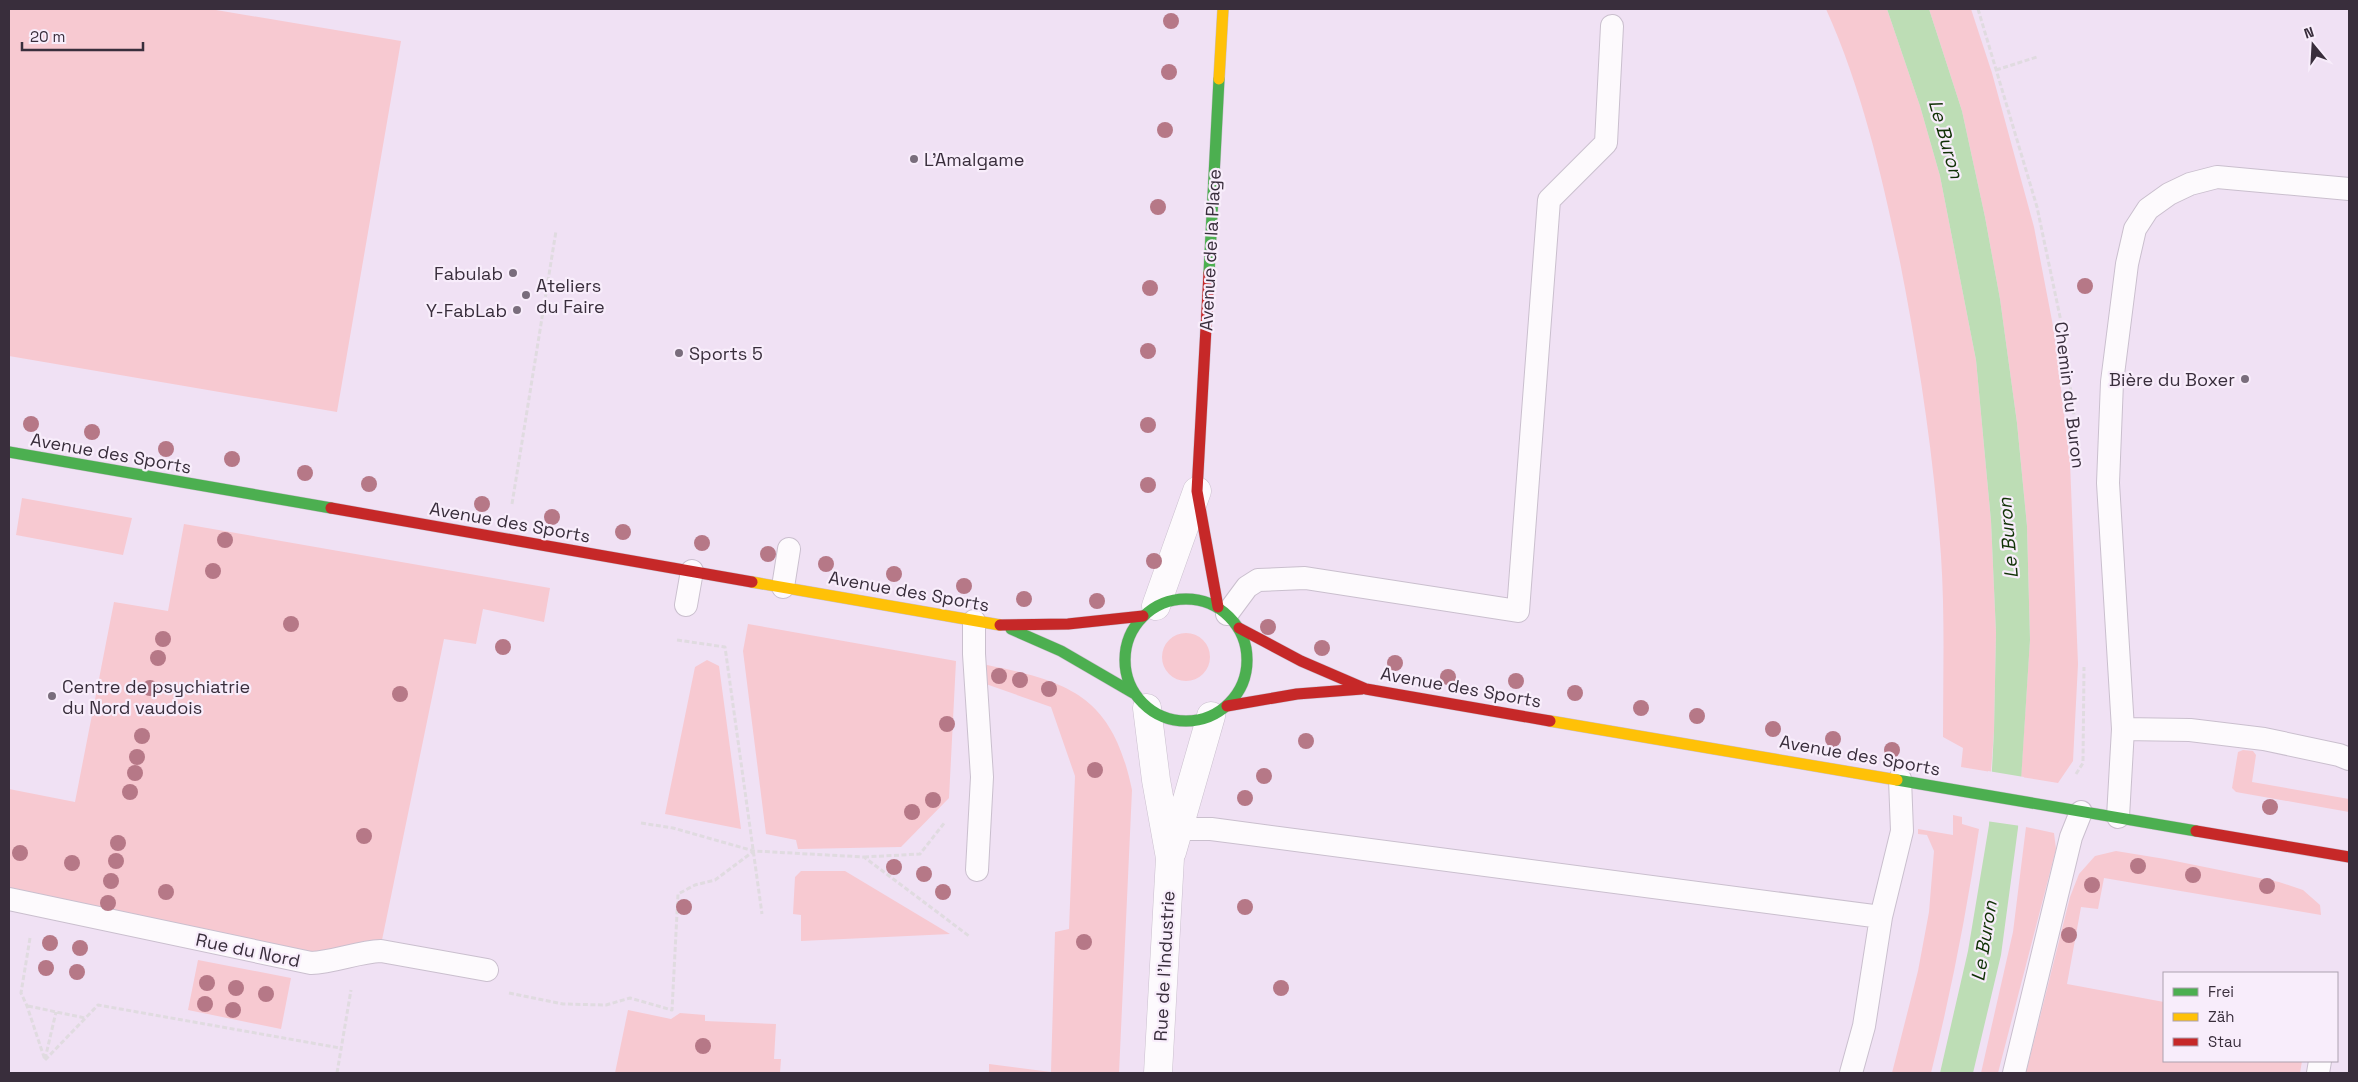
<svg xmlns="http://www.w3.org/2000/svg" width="2358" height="1082" viewBox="0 0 2358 1082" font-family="'Space Grotesk',sans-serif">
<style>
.green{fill:#f7c9d1}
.water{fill:#bdddb5}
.pier{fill:#f0e1f4}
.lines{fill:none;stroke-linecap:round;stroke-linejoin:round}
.lane-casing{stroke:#cabfce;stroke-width:24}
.street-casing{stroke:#cabfce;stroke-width:29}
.fast-casing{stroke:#cabfce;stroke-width:12}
.slow-casing{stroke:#cabfce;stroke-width:12}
.jam-casing{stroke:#cabfce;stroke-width:12}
.path{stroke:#e0dbe0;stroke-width:3;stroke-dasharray:5 2.5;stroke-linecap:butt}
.lane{stroke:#fdfafd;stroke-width:22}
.street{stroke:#fdfafd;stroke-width:28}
.fast{stroke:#4caf50;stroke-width:11}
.slow{stroke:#ffc107;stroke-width:11}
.jam{stroke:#c62828;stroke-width:11}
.tree{fill:#b67887}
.poi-dot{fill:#796d7c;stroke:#f8edfb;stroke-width:2}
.labels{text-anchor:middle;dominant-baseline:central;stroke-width:4.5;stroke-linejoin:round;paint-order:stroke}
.poi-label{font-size:18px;fill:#392e3c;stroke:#f8edfb;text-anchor:start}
.street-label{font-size:18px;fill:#392e3c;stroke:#f8edfb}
.water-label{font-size:19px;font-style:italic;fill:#103205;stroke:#f8edfb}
</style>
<rect width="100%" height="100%" fill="#f0e1f4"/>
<!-- green -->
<path class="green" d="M9,9h201l191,32 -64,371 -328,-56z
M1826,9h61l33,97 20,70 36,184 15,161 5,112 -2,98 -3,41 -30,-5 2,-19 -20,-11c0,-60 2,-120 -2,-181 -7,-98 -22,-197 -41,-294 -18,-86 -38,-173 -74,-253z
M1929,9h42l21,64 42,154 20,104 16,131 8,202 -5,97 -15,22 -37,-6 9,-137 -3,-114 -10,-103 -17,-124 -15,-82 -23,-106z
M22,498l110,20 -9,37 -107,-20z
M184,524l366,64 -6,34 -61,-13 -7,35 -32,-5 -62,301 -68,12 -235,-47 -70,-17v-99l66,13 39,-200 54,9z
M748,624l208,37 -7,137 -48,49 -103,2 -2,-9 -30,-6 -23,-183z
M1162 657a24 24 0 1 1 48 0a24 24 0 1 1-48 0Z
M707,660l12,6 22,163 -76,-15 30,-147z
M987,665c85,17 126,33 145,125l-13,283h-144l14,-1v-8l62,8 4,-140 14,-3 6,-153 -24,-69 -68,-24 1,-15z
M2243,750l10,1 3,4 -4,27 97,17v13l-113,-20 -4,-4 6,-36z
M1953,815l9,2v7l17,5c-12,82 -28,163 -48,244h-39l26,-102 11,-59 5,-61 -7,-16 -9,-1v-5l35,6z
M2026,827l28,6 2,16 -58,224h-17l32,-141z
M2116,851l49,8 114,23 24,8 17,15 1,10 -217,-37 -6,31 -17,-2 -14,77 97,18v59h138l-2,12h-274l44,-176 9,-23 16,-18z
M801,871h44l105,63 -149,7v-26l-8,-1 2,-37z
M198,960l93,18 -10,51 -93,-19z
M628,1010l43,9 9,-6 25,2v6l71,3 -2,35h7l-1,14h-165z"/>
<!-- water -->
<path class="water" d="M1887,9h42l33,102 23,106 15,82 17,124 10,103 3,114 -12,188 -17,127 -28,118h-33l28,-122 21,-126 5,-94 2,-98 -5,-112 -15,-161 -36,-184 -20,-70z"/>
<!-- pier -->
<path class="pier" d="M1988,771l36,6 -3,49 -35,-5z"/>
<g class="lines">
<defs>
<path id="lane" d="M783,587l6,-38
M686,605l6,-34
M1227,614l20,-27 11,-7 47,-2 213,33 31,-411 57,-57 6,-117
M974,621v33l8,123 -5,93
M2123,729l67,1 74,9 75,16 10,4
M2118,817l5,-88 -15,-246 4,-101 15,-118 8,-35 13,-20 21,-15 21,-10 27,-7 132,12
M1179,829h32l670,88
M9,899l302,64c24,-1 46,-11 70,-12l106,19
M1851,1073l13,-47 17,-109 21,-86 -2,-52
M2014,1073l57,-236 10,-25
M2318,1073l2,-12"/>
<path id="street" d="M1156,606l41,-115
M1147,708l9,72 14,78 -12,215
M1172,852l39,-136"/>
<path id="fast" d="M1209,273l10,-194
M9,452l322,56
M1125 660a61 61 0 1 1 122 0a61 61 0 1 1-122 0Z
M1011,629l50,22 74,43
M1897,780l299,51"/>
<path id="slow" d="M1219,79l4,-70
M752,582l248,43
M1550,721l347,59"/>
<path id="jam" d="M1209,273l-12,218 21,116
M331,508l421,74
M1000,625l68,-1 75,-8
M1239,628l62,33 65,28 184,32
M1227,706l70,-12 65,-5
M2196,831l153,26"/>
</defs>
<!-- lane casing -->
<use href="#lane" class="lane-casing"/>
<!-- street casing -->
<use href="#street" class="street-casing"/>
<!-- fast casing -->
<use href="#fast" class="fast-casing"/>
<!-- slow casing -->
<use href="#slow" class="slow-casing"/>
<!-- jam casing -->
<use href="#jam" class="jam-casing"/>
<!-- path -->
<path class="path" d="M1978,9l59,198 26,124 12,92
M1996,70l41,-13
M512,504l44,-273
M677,640l48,7 37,267
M2076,774l7,-11 1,-96
M641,823l32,5 81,23 110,6 105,79
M864,857l56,-3 25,-32
M30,938l-9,55 6,13 18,54
M509,993l54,11 43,1 24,-7 42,12 6,-116 17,-9 20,-5 39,-29
M28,1006l57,12
M45,1059l11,-47
M45,1060l53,-55 242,43
M337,1073l14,-83"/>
<!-- lane -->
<use href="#lane" class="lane"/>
<!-- street -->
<use href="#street" class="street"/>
<!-- fast -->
<use href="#fast" class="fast"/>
<!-- slow -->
<use href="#slow" class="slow"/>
<!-- jam -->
<use href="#jam" class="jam"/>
</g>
<!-- trees -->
<g class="tree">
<circle cx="1171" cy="21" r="8"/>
<circle cx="1169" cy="72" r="8"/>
<circle cx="1165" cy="130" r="8"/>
<circle cx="1158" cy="207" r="8"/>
<circle cx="2085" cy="286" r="8"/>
<circle cx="1150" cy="288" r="8"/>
<circle cx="1148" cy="351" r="8"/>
<circle cx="31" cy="424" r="8"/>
<circle cx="1148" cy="425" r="8"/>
<circle cx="92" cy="432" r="8"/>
<circle cx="166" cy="449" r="8"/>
<circle cx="232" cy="459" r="8"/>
<circle cx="305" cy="473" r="8"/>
<circle cx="369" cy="484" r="8"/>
<circle cx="1148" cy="485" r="8"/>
<circle cx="482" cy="504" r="8"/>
<circle cx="552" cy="517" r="8"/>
<circle cx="623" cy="532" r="8"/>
<circle cx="225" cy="540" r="8"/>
<circle cx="702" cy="543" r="8"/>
<circle cx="768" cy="554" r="8"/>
<circle cx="1154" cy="561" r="8"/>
<circle cx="826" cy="564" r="8"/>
<circle cx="213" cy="571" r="8"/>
<circle cx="894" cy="574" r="8"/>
<circle cx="964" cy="586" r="8"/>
<circle cx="1024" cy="599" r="8"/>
<circle cx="1097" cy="601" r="8"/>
<circle cx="291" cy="624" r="8"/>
<circle cx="1268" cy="627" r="8"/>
<circle cx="163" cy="639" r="8"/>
<circle cx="503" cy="647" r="8"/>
<circle cx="1322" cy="648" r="8"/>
<circle cx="158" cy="658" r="8"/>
<circle cx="1395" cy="663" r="8"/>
<circle cx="999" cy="676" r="8"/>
<circle cx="1448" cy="677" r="8"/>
<circle cx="1020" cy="680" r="8"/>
<circle cx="1516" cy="681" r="8"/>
<circle cx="150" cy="688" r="8"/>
<circle cx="1049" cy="689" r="8"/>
<circle cx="1575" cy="693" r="8"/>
<circle cx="400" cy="694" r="8"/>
<circle cx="1641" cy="708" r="8"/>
<circle cx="1697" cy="716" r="8"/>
<circle cx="947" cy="724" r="8"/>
<circle cx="1773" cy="729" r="8"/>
<circle cx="142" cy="736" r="8"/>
<circle cx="1833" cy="739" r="8"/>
<circle cx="1306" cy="741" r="8"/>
<circle cx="1892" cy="750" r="8"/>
<circle cx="137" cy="757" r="8"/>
<circle cx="1095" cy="770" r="8"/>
<circle cx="135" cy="773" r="8"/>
<circle cx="1264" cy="776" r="8"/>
<circle cx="130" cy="792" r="8"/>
<circle cx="1245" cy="798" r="8"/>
<circle cx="933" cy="800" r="8"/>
<circle cx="2270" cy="807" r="8"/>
<circle cx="912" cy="812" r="8"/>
<circle cx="364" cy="836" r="8"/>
<circle cx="118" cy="843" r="8"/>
<circle cx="20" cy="853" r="8"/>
<circle cx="116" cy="861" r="8"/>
<circle cx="72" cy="863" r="8"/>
<circle cx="2138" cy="866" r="8"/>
<circle cx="894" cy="867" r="8"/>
<circle cx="924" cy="874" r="8"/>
<circle cx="2193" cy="875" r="8"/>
<circle cx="111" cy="881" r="8"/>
<circle cx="2092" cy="885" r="8"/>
<circle cx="2267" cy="886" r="8"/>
<circle cx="166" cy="892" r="8"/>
<circle cx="943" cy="892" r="8"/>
<circle cx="108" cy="903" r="8"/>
<circle cx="684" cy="907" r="8"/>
<circle cx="1245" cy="907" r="8"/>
<circle cx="2069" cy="935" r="8"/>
<circle cx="1084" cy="942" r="8"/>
<circle cx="50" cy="943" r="8"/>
<circle cx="80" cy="948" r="8"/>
<circle cx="46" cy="968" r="8"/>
<circle cx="77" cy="972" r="8"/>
<circle cx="207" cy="983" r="8"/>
<circle cx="236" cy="988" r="8"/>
<circle cx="1281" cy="988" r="8"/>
<circle cx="266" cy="994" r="8"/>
<circle cx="205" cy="1004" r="8"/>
<circle cx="233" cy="1010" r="8"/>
<circle cx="703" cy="1046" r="8"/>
</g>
<!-- markers -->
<g class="poi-dot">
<circle cx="914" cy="159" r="5"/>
<circle cx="513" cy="273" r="5"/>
<circle cx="526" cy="295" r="5"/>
<circle cx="517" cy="310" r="5"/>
<circle cx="679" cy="353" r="5"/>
<circle cx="2245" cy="379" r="5"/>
<circle cx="52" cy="696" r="5"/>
</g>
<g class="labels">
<!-- poi labels -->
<g class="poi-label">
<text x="924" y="159">L'Amalgame</text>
<text x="503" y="273" text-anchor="end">Fabulab</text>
<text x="536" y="285">Ateliers<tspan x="536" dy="21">du Faire</tspan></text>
<text x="507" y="310" text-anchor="end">Y-FabLab</text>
<text x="689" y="353">Sports 5</text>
<text x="2235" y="379" text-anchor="end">Bière du Boxer</text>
<text x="62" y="686">Centre de psychiatrie<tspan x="62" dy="21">du Nord vaudois</tspan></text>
</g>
<!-- street labels -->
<g class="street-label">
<text transform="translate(1210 250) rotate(-87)">Avenue de la Plage</text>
<text transform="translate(2070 395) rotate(83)">Chemin du Buron</text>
<text transform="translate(111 453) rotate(10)">Avenue des Sports</text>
<text transform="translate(510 522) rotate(10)">Avenue des Sports</text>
<text transform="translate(909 591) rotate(10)">Avenue des Sports</text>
<text transform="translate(1461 687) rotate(10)">Avenue des Sports</text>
<text transform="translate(1860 755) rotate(10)">Avenue des Sports</text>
<text transform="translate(248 950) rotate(12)">Rue du Nord</text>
<text transform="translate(1164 966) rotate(-87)">Rue de l'Industrie</text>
</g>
<!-- water labels -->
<g class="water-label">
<text transform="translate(1946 139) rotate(74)">Le Buron</text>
<text transform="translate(2008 538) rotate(-95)">Le Buron</text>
<text transform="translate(1984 941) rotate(-81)">Le Buron</text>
</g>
</g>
<!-- border -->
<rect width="2358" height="1082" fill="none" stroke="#392e3c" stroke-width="20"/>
<!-- legend -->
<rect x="2163" y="972" width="175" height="90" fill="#f8edfb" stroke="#aca1af"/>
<rect x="2173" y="988" width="25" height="8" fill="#4caf50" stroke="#aca1af"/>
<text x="2208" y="997" font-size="15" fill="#392e3c">Frei</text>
<rect x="2173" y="1013" width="25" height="8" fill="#ffc107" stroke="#aca1af"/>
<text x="2208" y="1022" font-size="15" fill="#392e3c">Zäh</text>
<rect x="2173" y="1038" width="25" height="8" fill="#c62828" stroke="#aca1af"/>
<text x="2208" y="1047" font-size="15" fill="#392e3c">Stau</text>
<!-- north arrow -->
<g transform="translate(2313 45) rotate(342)" stroke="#f8edfb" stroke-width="4" paint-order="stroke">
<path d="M0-4L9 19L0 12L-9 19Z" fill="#392e3c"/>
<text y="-8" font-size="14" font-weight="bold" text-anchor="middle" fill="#392e3c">N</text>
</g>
<!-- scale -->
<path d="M22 42v8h121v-8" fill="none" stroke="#392e3c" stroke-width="2.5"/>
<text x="30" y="42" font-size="15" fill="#392e3c" stroke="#f8edfb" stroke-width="4" paint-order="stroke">20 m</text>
</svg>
